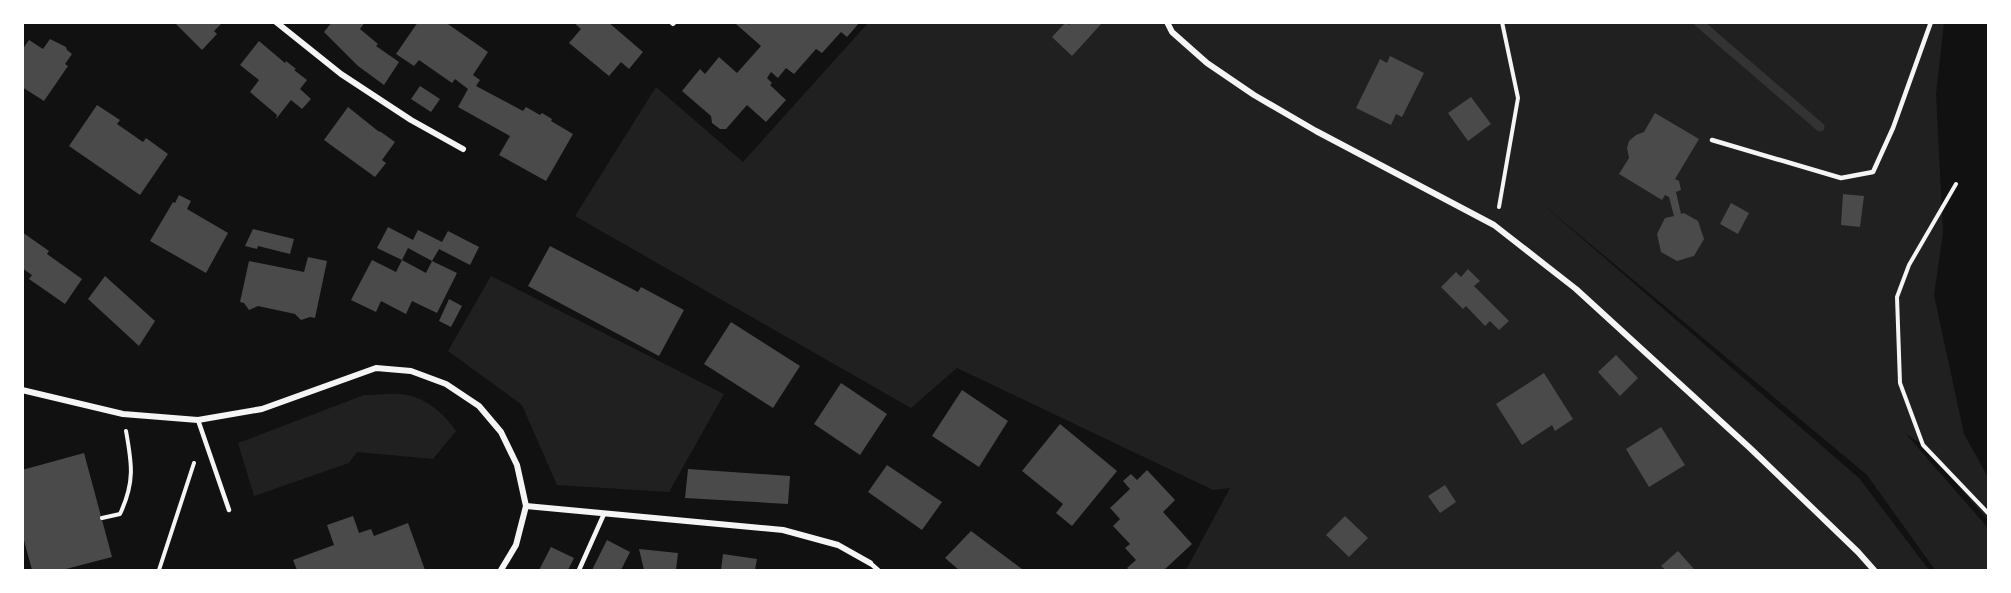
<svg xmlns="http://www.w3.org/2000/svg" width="2011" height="593" viewBox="0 0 2011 593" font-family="Raleway,sans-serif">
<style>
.green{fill:#202020}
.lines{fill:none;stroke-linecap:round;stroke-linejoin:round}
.stream{stroke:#333;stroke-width:9}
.building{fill:#4a4a4a}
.path{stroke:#f5f5f5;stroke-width:4}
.service{stroke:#f5f5f5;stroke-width:4.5}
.minor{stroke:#f5f5f5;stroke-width:6}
</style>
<rect width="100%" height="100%" fill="#111"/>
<!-- green -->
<path class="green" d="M868,23h1076l-8,71 7,139 -9,62 30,139 24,43v43l-65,-75 -17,-11 82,94v42h-53l-68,-95 -327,-273 319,276 70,92h-743l44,-82 -17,2 -256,-122 -46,40 -336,-192 81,-129 87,75z
M491,276l233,118 -55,98 -112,-7 -35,-80 -74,-54z
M364,395c14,0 30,-3 43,0 21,4 38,20 49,36l-23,28 -76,-7 -8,11 -95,33 -16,-53z"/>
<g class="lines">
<!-- stream -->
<path class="stream" d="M1698,22l122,105"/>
</g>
<!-- building -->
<path class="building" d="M174,22h49l-9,9 3,3 -15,16z
M332,22h33l-5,7 18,15 -2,2 23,16 -15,23 -26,-19 -34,-34z
M418,22h27l43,30 -15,23 7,5 -4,6 47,25 3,-4 14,8 2,-2 10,6 -1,2 22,13 -27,47 -47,-26 11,-19 -52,-29 10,-18 -13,-10 -3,4 -33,-23 -5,6 -18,-12z
M573,22h35l35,30 -14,17 -8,-7 -12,14 -40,-33 12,-14z
M738,22h30l2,2 1,-2h89l-13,15 -6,-5 -19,21 -6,-4 -22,25 -8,-6 -8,10 -7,-6 -4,6 5,5 -2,2 16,15 -20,22 -19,-17 -21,24h-6l-8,-6 -1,-7 -29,-25 18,-22 5,5 14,-17 18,16 24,-27 -25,-22z
M1066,22l3,3 3,-3h31l-31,34 -20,-19z
M50,39l16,8 1,3 5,4 -7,10 3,2 -24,35 -22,-14v-37l7,-10 14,9z
M259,41l26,22 1,-2 10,8 -2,1 13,10 -7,9 11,10 -9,10 -11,-9 -15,19 1,-4 -27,-23 9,-12 -19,-15z
M1390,56l34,17 -22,44 -6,-3 -5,11 -35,-17 24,-49 7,4z
M420,86l20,13 -9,13 -20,-13z
M1471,97l20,27 -23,17 -20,-28z
M97,105l23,15 -3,4 26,18 3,-4 22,16 -28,41 -71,-49z
M348,107l30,24 3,1 14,10 -13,18 4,3 -11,14 -51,-37z
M1655,113l44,26 -24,40 4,2 2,9 -5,2 5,22 3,-1 14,8 6,18 -10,17 -17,5 -16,-9 -4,-18 8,-16 9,-2 -5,-19 -4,-2 -3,5 -43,-26 10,-16 -2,-10 2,-7 7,-6 8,-3z
M1843,194l21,2 -4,31 -19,-2z
M179,195l12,6 -4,8 41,24 -22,40 -56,-32 23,-39 2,1z
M1731,203l18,10 -11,21 -18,-10z
M388,227l25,13 5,-10 24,12 6,-11 31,16 -9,18 -31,-16 -7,12 -24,-13 -6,12 -25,-12z
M253,229l41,10 -4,15 -32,-8 -1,3 -12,-3z
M22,232l27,19 -2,3 35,25 -17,25 -36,-25 3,-4 -10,-7z
M550,246l88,46 3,-5 43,23 -25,46 -131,-70z
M308,257l19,4 -12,57 -5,-1 -9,3 -6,-6 -37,-8 -9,4 -5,-7 -4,-1 9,-41 55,11z
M372,260l24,12 6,-12 24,13 6,-12 25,12 -20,40 -25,-12 -6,13 -25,-13 -5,11 -25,-12z
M1468,269l12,12 -6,5 35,35 -10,9 -9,-9 -5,5 -19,-20 -3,3 -22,-22 15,-15 5,5z
M105,276l50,45 -16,25 -51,-47z
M449,299l13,7 -11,21 -12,-6z
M731,322l69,44 -27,42 -69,-44z
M1616,355l22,23 -18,18 -22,-24z
M1544,373l29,46 -18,12 -3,-6 -30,20 -26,-41z
M841,383l46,31 -27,41 -46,-31z
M962,390l46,31 -29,46 -47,-31z
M1060,424l57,47 -45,55 -16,-13 7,-9 -41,-33z
M1661,427l24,38 -36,22 -23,-38z
M84,453l28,104 -50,13h-30l-10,-37v-63z
M887,465l55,37 -20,28 -54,-38z
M688,469l102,7 -2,28 -103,-6z
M1147,470l28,30 -12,12 29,32 -28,26h-35l-2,-2 9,-8 -11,-12 5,-4 -17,-18 7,-7 -10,-11 20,-19 -7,-8 8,-7 6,6z
M1445,485l11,17 -16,11 -12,-17z
M353,516l6,17 12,-4 3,7 34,-13 17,47h-128l-4,-10 41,-15 -7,-20z
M1345,516l23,22 -19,19 -23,-22z
M971,531l51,38 -2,1h-61l-14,-12z
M607,540l23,12 -9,18h-29z
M551,547l23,11 -6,12h-29z
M639,549l39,4 -2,17h-32z
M1678,551l16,18 -2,1h-26l-5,-4z
M723,554l34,5 -2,11h-34z"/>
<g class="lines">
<!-- path -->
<path class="path" d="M1956,184l-47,81 -12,32 3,86 23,62 65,68
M1499,207l19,-109 -16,-76
M102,518l18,-4c15,-32 12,-50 6,-83
M159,570l35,-107"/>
<!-- service -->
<path class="service" d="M1712,140l129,38 32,-6 20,-44 38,-106
M198,420l31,90
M870,563l8,7
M579,570l25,-56"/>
<!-- minor -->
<path class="minor" d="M276,22l65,52 70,46 52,29
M672,22l1,1
M1167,22l5,10 35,31 47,32 62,36 178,94 82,64 175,160 107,103 16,18
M22,390l101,24 75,6 64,-11 114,-41 35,3 35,13 33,22 22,26 16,33 9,41 -10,39 -15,25
M526,506l257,24 55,15 32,18"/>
</g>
<!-- border -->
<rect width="2011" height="593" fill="none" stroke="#ffffff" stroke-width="48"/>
</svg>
